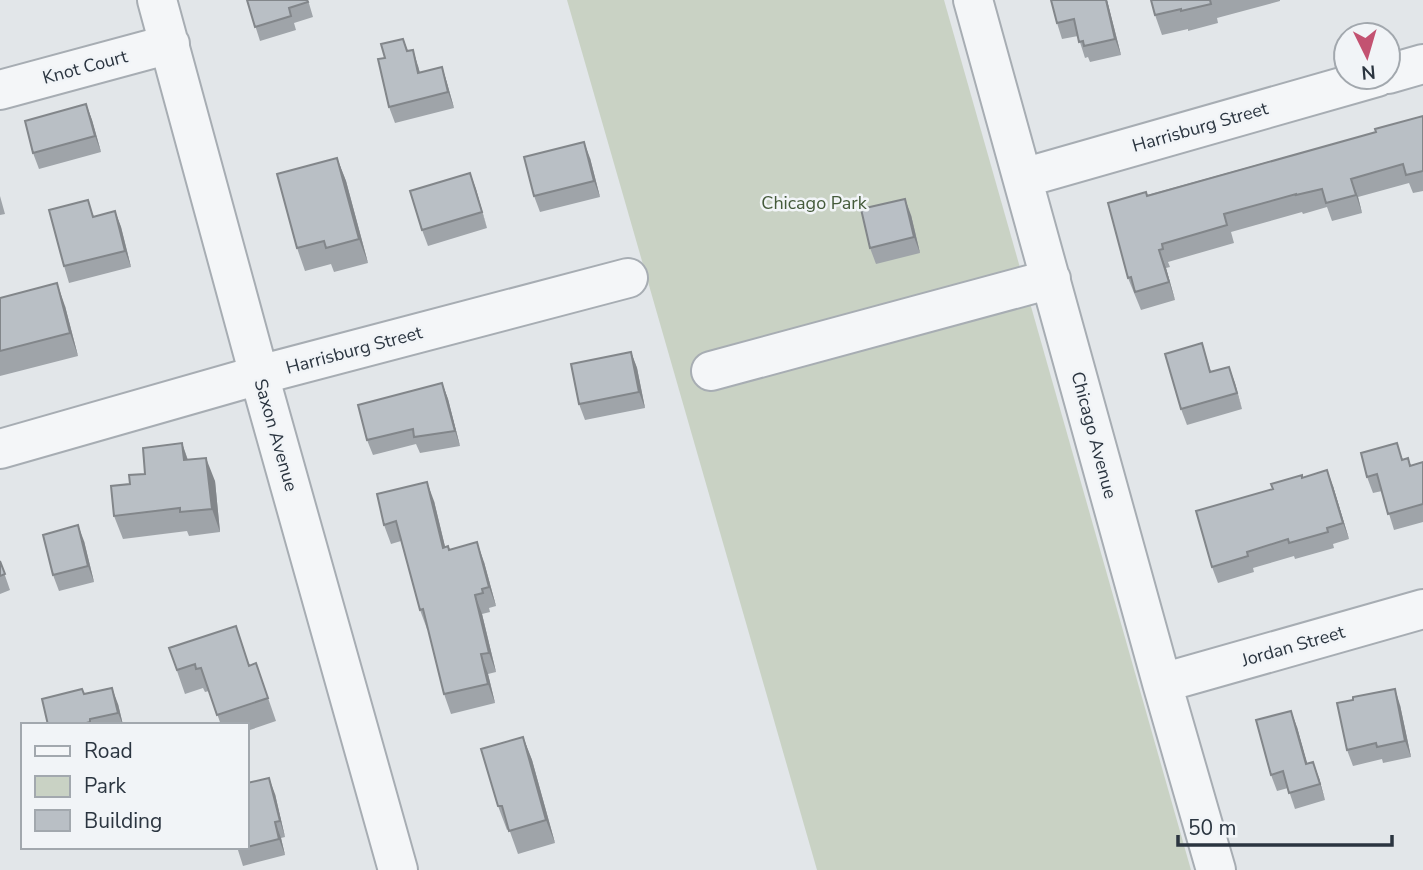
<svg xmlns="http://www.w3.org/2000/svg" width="1423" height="870" viewBox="0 0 1423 870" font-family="'Nunito Sans',sans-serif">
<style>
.park{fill:#c9d2c4}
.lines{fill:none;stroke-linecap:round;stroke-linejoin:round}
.minor-casing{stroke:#a7adb3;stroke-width:42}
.minor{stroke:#f4f6f8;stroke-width:38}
.wall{fill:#9fa4a9}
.shaded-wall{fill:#82868a}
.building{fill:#b9bfc5;stroke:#82868a;stroke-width:2}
.labels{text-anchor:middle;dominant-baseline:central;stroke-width:5;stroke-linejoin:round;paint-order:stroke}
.street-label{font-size:18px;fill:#2b3540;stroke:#f1f4f7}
.park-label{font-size:18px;fill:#445a3a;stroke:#f1f4f7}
</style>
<rect width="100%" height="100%" fill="#e2e6e9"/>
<!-- park -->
<path class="park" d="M567,0h377l247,870h-374z"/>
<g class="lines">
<defs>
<path id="minor" d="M157,0l102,375 139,495
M973,0l189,683 54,187
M1388,74l35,-10
M0,90l170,-46
M1023,178l354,-101
M711,371l340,-92
M0,449l259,-74 369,-97
M1162,683l261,-74"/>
</defs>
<!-- minor casing -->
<use href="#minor" class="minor-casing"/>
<!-- minor -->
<use href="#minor" class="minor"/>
</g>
<!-- wall -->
<path class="wall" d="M247,0h61l5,17 -19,6 2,7 -36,11z
M1051,0h56l14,55 -31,7 -2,-5 -3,1 -7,-22 -16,3 -5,-16z
M1151,0h129v1l-63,17 1,5 -30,8v-2l-26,6 -7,-20z
M403,39l5,12 10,15 2,7 22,-6 5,16 7,25 -59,15 -6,-16 -4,-49z
M86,104l6,16 9,32 -62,17 -6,-16z
M1423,116v75l-10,2 -4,-10 -51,14 4,16 -30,8 -5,-14 -24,7 -1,-2 -71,20 3,11 -66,19 2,5 -4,1 9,32 -34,10 -13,-32 19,-83 229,-63z
M337,158l9,23 22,82 -34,9 -3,-8 -26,7 -8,-23z
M590,158l10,39 -60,15 -6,-16z
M470,173l17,55 -59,18 -6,-16z
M0,196l5,18 -5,1z
M115,211l6,16 10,40 -62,16 -5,-17 30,-49z
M911,215l9,38 -44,11 -6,-16z
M0,298l65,8 13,50 -78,20z
M1202,343l9,29 18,-5 13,42 -55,16 -6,-16z
M631,352l6,16 8,40 -60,12 -6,-16z
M442,383l6,16 12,47 -40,7 -4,-9 -43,11 -6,-15z
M182,443l6,17 27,21 5,51 -31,4 -2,-5 -64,8 -9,-23 16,-32 15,-10z
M1408,458l3,8 12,-4v60l-29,8 -12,-39 -9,2 -6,-16z
M1302,478l31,8 16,53 -16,5 1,4 -39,11 -1,-3 -41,12 1,4 -36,11 -6,-16 61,-78z
M434,501l11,46 4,3 35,12 12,44 -7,2 1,4 -8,2 14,58 -8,2 7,29 -44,11 -7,-20 -16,-65h-1l-7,-19 -19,-69 -10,3 -7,-19z
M84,541l10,41 -35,9 -6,-16z
M0,561l10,29 -10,4z
M169,648l81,18 6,-3 20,58 -29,10v-6h-26l-12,-34 -4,1 -2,-4 -18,6z
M84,694l34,10 5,21h-75z
M1400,705l11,52 -28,6 -1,-4 -29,7 -6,-16z
M1297,727l10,37 12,14 6,22 -30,9 -7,-21 -11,3 -6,-16z
M523,737l9,23 23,83 -37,11 -9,-25 -2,1 -9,-24z
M275,794l10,43 -4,1 4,17 -42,11 -6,-19z"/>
<!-- shaded-wall -->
<path class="shaded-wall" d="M1106,0h1l1,4 13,51 -6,-16z
M413,50l5,16 6,23 -6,-16z
M442,67l5,16 7,25 -6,-16z
M86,104l6,16 9,32 -6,-16z
M584,142l6,16 10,39 -6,-16z
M337,158l9,23 22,82 -9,-24z
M470,173l6,16 11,39 -5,-16z
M1351,179l7,18 4,16 -6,-18z
M905,199l6,16 9,38 -6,-16z
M115,211l6,16 10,40 -6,-16z
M1159,250l7,18 9,32 -6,-18z
M57,283l8,23 13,50 -8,-23z
M631,352l6,16 8,40 -6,-16z
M1229,367l6,16 7,26 -5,-16z
M442,383l6,16 12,47 -5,-15z
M182,443l8,24 -6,-7z
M206,458l9,23 5,51 -8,-23z
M1327,470l6,16 16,53 -6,-16z
M427,482l7,19 16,66 -7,-19z
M78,525l6,16 10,41 -6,-16z
M477,542l7,20 12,44 -7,-19z
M475,595l7,19 14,58 -7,-19z
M481,654l7,20 7,29 -7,-19z
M112,688l6,16 5,21 -5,-12z
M1395,689l5,16 11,52 -6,-16z
M1291,711l6,16 15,53 -6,-16z
M523,737l9,23 23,83 -9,-23z
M1313,762l6,16 6,22 -5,-16z
M269,778l6,16 10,43 -5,-16z
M275,822l6,16 4,17 -6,-16z"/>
<!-- building -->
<path class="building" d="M247,0h60l1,2 -19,6 2,8 -36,11z
M1051,0h55l9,39 -31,7 -1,-5 -4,1 -5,-23 -17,4z
M1151,0h59l1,4 -30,7v-2l-26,6z
M403,39l4,12 6,-1 5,23 24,-6 6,25 -59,15 -11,-48 7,-1 -4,-14z
M86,104l9,32 -62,17 -8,-32z
M1423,116v55l-17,4 -3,-11 -52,15 5,16 -30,8 -4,-14 -26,6v-1l-72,20 3,11 -65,19 1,5 -4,1 10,32 -34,10 -4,-15 -3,1 -20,-75 38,-11 1,4 229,-64 -1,-3z
M584,142l10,39 -60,15 -10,-39z
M337,158l22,81 -33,9 -2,-7 -27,7 -20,-74z
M470,173l12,39 -60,18 -12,-39z
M905,199l9,38 -44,11 -9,-39z
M88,200l5,17 22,-6 10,40 -61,15 -15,-56z
M57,283l13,50 -70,18v-53z
M1202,343l8,29 19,-5 8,26 -56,16 -16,-55z
M631,352l8,40 -60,12 -8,-40z
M442,383l13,48 -41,6 -1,-8 -46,11 -9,-35z
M182,443l2,17 22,-2 6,51 -32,3v-4l-66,8 -3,-30 19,-2 -1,-9 16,-1 -2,-26z
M1397,443l5,17 6,-2 2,8 13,-4v42l-35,10 -11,-40 -10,3 -6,-24z
M1327,470l16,53 -16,5 1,4 -39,11 -1,-4 -41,13 1,4 -36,11 -16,-56 77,-22 -2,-5 31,-9v3z
M427,482l16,66 5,-2 1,4 28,-8 12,45 -7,2 1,4 -8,2 14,58 -8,1 7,30 -44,10 -21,-85 -3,1 -24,-89 -12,4 -7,-31z
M78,525l10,41 -35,9 -10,-40z
M0,561l5,13 -5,2z
M236,626l13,40 7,-3 12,35 -51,17 -16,-47 -5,1 -1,-5 -18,6 -8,-22z
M112,688l6,25 -28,6v3l-11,3h-31l-6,-26 40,-10 2,5z
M1395,689l10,52 -28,6 -1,-4 -29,7 -10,-47 16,-3v-3z
M1291,711l15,53 7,-2 7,22 -31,9 -6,-22 -12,4 -15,-55z
M523,737l23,83 -37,11 -7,-25h-4l-17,-57z
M269,778l11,43 -5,1 4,17 -32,8v-64z"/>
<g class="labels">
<!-- street labels -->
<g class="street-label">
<text transform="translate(85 67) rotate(-15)">Knot Court</text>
<text transform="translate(1200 127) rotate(-16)">Harrisburg Street</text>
<text transform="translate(354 350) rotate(-15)">Harrisburg Street</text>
<text transform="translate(276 435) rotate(74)">Saxon Avenue</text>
<text transform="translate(1094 435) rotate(75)">Chicago Avenue</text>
<text transform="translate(1293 646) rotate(-16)">Jordan Street</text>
</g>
<!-- park labels -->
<g class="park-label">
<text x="814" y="203">Chicago Park</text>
</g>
</g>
<!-- legend -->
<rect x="21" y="723" width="228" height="126" fill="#f1f4f7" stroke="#a2a8ae" stroke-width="2"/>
<rect x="35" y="746" width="35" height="10" fill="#f4f6f8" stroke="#a2a8ae" stroke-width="2"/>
<text x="84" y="758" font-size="21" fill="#2b3540">Road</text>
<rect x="35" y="776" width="35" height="21" fill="#c9d2c4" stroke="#a2a8ae" stroke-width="2"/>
<text x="84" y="793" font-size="21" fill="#2b3540">Park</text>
<rect x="35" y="810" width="35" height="21" fill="#b9bfc5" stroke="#a2a8ae" stroke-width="2"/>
<text x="84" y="828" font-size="21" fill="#2b3540">Building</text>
<!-- north arrow -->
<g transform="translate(1367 56) rotate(175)"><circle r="33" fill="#f1f4f7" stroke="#a2a8ae" stroke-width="2"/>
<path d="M0-5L12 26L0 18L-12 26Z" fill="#c35271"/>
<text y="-10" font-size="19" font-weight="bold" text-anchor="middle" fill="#2b3540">N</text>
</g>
<!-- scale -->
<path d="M1178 835v10h214v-10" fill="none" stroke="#2b3540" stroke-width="3.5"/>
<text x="1188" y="835" font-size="21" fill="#2b3540" stroke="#f1f4f7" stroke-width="5" paint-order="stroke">50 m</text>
</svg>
